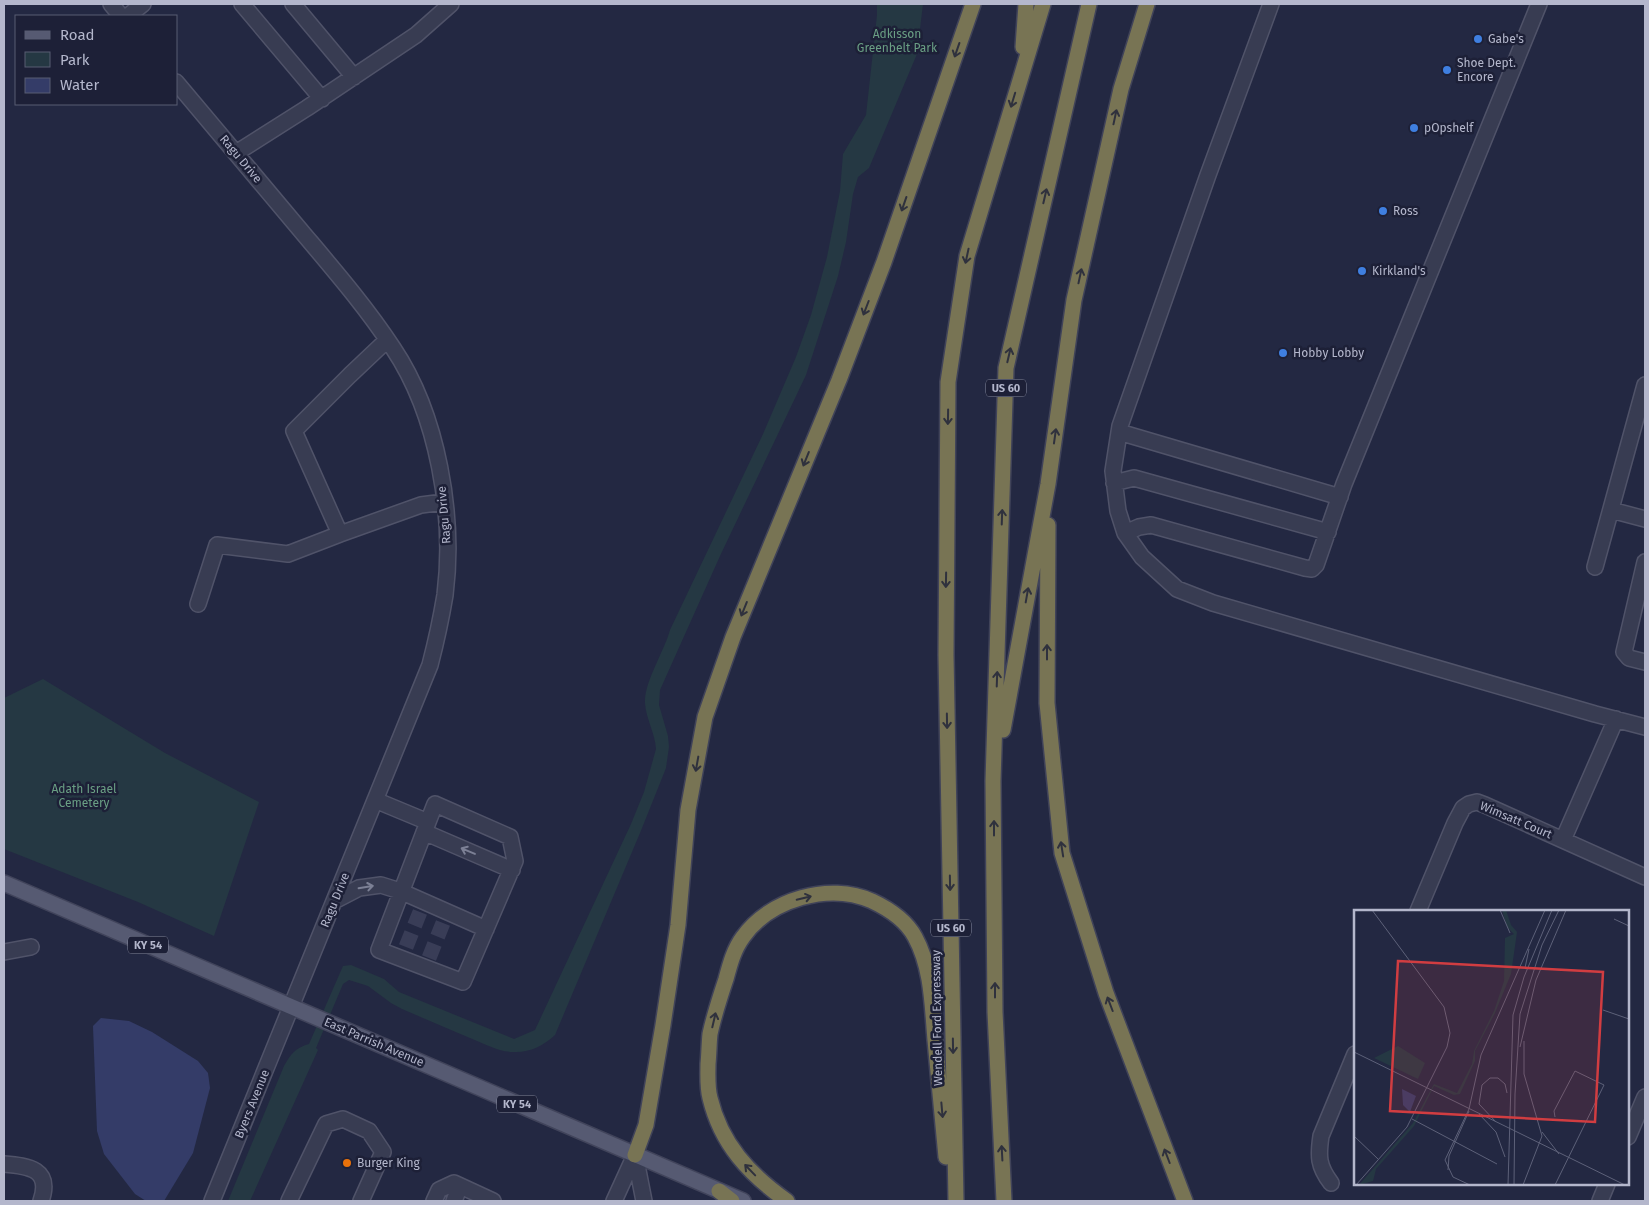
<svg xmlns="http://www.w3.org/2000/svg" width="1649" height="1205" viewBox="0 0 1649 1205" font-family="'Fira Sans',sans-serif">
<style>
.green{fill:#253843}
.water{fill:#343c68}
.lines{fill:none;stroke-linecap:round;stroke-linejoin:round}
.minor-tunnel{stroke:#393d57;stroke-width:15;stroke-dasharray:15 8;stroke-linecap:butt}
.minor-casing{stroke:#505369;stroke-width:18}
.major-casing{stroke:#41445b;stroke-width:18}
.highway-casing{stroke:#404359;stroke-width:18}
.minor{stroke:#383c52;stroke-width:15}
.major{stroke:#565a72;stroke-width:15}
.highway{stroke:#787454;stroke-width:15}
.oneway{stroke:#2f313d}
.oneway2{stroke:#7c8095}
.shop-dot{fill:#3f7fe0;stroke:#1d2037;stroke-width:2}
.food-dot{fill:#e8710a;stroke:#1d2037;stroke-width:2}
.labels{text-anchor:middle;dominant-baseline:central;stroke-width:5;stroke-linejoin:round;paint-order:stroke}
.shield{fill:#1d2037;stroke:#878a9f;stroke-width:1}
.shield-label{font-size:11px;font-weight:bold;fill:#b4b7cc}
.park-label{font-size:12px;fill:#6a9f84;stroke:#1d2037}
.poi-label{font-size:12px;fill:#b4b7cc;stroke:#1d2037;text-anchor:start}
.street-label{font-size:12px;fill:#b4b7cc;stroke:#1d2037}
.inset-road{fill:none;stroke:#5d6179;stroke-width:1}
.view{fill:#d13d41;fill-opacity:0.15;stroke:#d13d41;stroke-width:2.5}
.inset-edge{fill:none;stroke:#b4b7cc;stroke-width:2.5}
</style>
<rect width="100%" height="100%" fill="#232842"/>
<!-- green -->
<path class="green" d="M877,4h46l-6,50 -48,114 -11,9 -5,17 -7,48 -8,34 -32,99 -86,181 -60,134 -1,15 9,31 1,11 -3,21 -26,65 -85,202c-12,11 -26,18 -42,17 -14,0 -30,-9 -43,-14 -23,-10 -45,-19 -68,-29l-11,-6 -23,-17 -19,-6 -6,4 -27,64 2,2 -68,151h-22l56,-135c7,-12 11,-18 25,-22l34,-78 8,-1 33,14 15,13 115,47 21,-9 96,-206 13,-32 12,-43c-1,-16 -10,-30 -11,-46 -1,-21 19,-51 25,-73l93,-196 33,-77 15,-42 16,-58 13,-66 3,-37 23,-39 11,-100z
M43,679l122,74 94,49 -45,134 -76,-34 -134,-53v-151z"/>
<!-- water -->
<path class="water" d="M101,1018l28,3 23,11 46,29 10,12 2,15 -17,65 -29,48h-18l-11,-7 -31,-40 -7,-23 -4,-105z"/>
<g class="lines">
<!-- minor-tunnel -->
<path class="minor-tunnel" d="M406,947l14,-35
M429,958l14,-35"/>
<defs>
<path id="minor" d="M111,4l10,12
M242,4l80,95
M293,4l61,73
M1271,4l-63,171 -88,251 -7,45 5,40 7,22 17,24 35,32 36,14 382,111 50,13
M128,16l15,-12
M176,82c42,50 84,100 126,150 32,38 64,75 91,116 45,67 62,168 52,247 -4,24 -9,47 -15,70l-218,536
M236,153l71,-45 109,-73 35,-31
M387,340l-37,35 -56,56 46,103 81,-29 23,-3
M1119,432l221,65
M1114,483l20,-5 194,54
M1611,510l34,9
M1125,533l14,-6 12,-2 154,43 7,1 4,-4 28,-81 195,-480
M1645,562l-21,90 5,6 16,4
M1595,567l50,-182
M198,604l19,-59 71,9 52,-20
M375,800l53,22 7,-18 75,33 5,24 -52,121 -84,-32 49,-128
M424,832l88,38
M1563,840l53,-121
M334,901l25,-13 22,-3 19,6 86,38
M1418,911l37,-88 8,-15 6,-4 8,-2 8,3 160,72
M4,952l27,-5
M1628,1137l17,-40
M635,1155l9,46
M4,1164c25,2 48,5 37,37
M1331,1183c-13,-17 -13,-27 -10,-47l34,-82
M289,1201l37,-77 17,-5 26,12 14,21 -22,49
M434,1201l5,-11 15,-7 39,18
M454,1201l6,-15
M614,1201l21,-46
M1600,1201l7,-17"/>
<path id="major" d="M4,883l739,318"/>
<path id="highway" d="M1023,47l3,-43
M1048,525l-1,178 15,150 44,140 79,208
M1003,730l45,-246 26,-184 47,-211 26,-85
M635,1155l11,-30 17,-100 15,-100 10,-115 17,-93 28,-80 106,-257 45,-118 89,-258
M719,1191l13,10
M787,1201c-38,-27 -66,-57 -77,-103 -3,-11 -2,-24 -2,-34 1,-10 1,-21 2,-30 4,-19 10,-37 16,-55 4,-15 8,-30 17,-42 27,-38 86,-55 129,-36 17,8 34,19 43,36 17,31 17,69 20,103 4,39 7,78 11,117
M956,1201l-10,-546 2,-273 19,-126 76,-252
M1004,1201l-9,-189 -2,-231 13,-413 83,-364"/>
</defs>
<!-- minor casing -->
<use href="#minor" class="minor-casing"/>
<!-- major casing -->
<use href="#major" class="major-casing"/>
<!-- highway casing -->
<use href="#highway" class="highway-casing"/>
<!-- minor -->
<use href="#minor" class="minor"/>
<!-- major -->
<use href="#major" class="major"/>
<!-- highway -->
<use href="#highway" class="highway"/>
</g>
<!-- one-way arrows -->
<defs><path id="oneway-shaft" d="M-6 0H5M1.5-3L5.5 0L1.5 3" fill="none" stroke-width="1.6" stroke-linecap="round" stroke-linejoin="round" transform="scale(1.25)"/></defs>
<g class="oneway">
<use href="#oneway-shaft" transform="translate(957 50) rotate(109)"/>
<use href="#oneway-shaft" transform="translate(1013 100) rotate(107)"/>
<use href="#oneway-shaft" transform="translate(1115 117) rotate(-78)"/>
<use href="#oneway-shaft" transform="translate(1045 196) rotate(-77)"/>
<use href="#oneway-shaft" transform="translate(904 204) rotate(109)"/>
<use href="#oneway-shaft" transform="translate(967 256) rotate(102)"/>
<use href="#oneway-shaft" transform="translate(1080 276) rotate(-78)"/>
<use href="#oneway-shaft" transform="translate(866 308) rotate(111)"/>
<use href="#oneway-shaft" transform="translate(1009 355) rotate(-77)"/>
<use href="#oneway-shaft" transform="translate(948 417) rotate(91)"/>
<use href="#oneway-shaft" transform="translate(1055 436) rotate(-82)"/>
<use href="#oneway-shaft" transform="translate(806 459) rotate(112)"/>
<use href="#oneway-shaft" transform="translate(1002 517) rotate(-88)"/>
<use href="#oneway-shaft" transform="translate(946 580) rotate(91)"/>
<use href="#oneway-shaft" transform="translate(1027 595) rotate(-80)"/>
<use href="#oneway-shaft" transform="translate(744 609) rotate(112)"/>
<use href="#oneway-shaft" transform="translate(1047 652) rotate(-90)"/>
<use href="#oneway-shaft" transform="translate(997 679) rotate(-88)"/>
<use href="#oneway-shaft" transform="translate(947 721) rotate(89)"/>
<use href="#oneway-shaft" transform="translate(697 764) rotate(100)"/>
<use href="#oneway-shaft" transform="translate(994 828) rotate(-90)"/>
<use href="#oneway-shaft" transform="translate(1062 849) rotate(-99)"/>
<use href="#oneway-shaft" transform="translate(950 883) rotate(89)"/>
<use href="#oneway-shaft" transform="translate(804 898) rotate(-13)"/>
<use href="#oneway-shaft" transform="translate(995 990) rotate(-90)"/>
<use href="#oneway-shaft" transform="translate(1110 1004) rotate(-111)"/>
<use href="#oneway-shaft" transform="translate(714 1020) rotate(-77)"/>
<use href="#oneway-shaft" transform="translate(953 1046) rotate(89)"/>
<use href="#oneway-shaft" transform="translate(942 1110) rotate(85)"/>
<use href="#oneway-shaft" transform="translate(1002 1153) rotate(-93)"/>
<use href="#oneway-shaft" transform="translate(1167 1156) rotate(-111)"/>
<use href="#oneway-shaft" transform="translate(750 1170) rotate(-134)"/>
</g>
<g class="oneway2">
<use href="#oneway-shaft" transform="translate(468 851) rotate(-157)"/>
<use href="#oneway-shaft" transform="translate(366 887) rotate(-9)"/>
</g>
<!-- markers -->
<g class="shop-dot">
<circle cx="1478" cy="39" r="5"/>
<circle cx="1447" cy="70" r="5"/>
<circle cx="1414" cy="128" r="5"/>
<circle cx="1383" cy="211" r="5"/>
<circle cx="1362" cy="271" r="5"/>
<circle cx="1283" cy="353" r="5"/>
</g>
<circle class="food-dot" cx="347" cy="1163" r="5"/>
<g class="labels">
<!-- shield labels -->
<g class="shield">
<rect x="986" y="379.5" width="40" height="17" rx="4"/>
<rect x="931" y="919.5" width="40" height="17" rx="4"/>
<rect x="128" y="936.5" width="40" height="17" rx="4"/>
<rect x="497" y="1095.5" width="40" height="17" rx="4"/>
</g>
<g class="shield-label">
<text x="1006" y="388">US 60</text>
<text x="951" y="928">US 60</text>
<text x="148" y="945">KY 54</text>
<text x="517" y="1104">KY 54</text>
</g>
<!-- park labels -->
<g class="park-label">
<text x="897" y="34">Adkisson<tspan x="897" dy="14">Greenbelt Park</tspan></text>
<text x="84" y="789">Adath Israel<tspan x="84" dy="14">Cemetery</tspan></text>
</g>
<!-- poi labels -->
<g class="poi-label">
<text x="1488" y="39">Gabe's</text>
<text x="1457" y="63">Shoe Dept.<tspan x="1457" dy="14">Encore</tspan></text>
<text x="1424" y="128">pOpshelf</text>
<text x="1393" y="211">Ross</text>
<text x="1372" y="271">Kirkland's</text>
<text x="1293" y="353">Hobby Lobby</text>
<text x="357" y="1163">Burger King</text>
</g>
<!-- street labels -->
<g class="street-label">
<text transform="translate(241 159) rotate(50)">Ragu Drive</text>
<text transform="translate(444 515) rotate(-95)">Ragu Drive</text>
<text transform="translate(1516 820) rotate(23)">Wimsatt Court</text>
<text transform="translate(335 900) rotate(-68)">Ragu Drive</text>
<text transform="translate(937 1018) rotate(-91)">Wendell Ford Expressway</text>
<text transform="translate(374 1042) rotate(23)">East Parrish Avenue</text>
<text transform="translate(252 1104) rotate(-68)">Byers Avenue</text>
</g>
</g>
<!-- overview -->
<g transform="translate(1354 910)">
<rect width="275" height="275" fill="#232842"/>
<path d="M148,0h4l5,15 6,7 -6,42 -16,39 -20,38v10l-15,33 -6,1 -20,-9 -20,40 -38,43 -3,12 -14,4 54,-62 21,-39 23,9 15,-29 2,-13 20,-40 10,-30 1,-43 9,-4 -7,-7zM44,136l27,17 -7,16 -44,-21z" fill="#253843"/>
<path d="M48,179l14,7 -6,16 -7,-7z" fill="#343c68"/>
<path class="inset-road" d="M146,0l10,23M260,9l15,7M171,58l4,-19M249,100l26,9M166,137l16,-67 30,-70M0,142l271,133M115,199l-24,51 8,17 17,8M115,199l12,-54 64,-145M125,204l17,18 9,25M58,209l85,45M142,212l-17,-18 3,-19 8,-7h8l7,6 2,9M188,222l17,22M0,226l24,23M94,260l1,-14 20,-45M2,275l51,-58 40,-80 3,-14 -6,-26 -72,-97M154,275l5,-170 11,-38 28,-67M160,275l1,-91 5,-80 22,-69 17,-35M169,275l19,-49 -18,-62v-33M201,275l49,-100 -29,-14 -21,40 1,6"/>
<path class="view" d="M44,51l205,11 -8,150 -205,-11z"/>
<rect width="275" height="275" class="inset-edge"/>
</g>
<!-- border -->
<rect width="1649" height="1205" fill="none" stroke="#b4b7cc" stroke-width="10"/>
<!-- legend -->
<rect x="15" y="15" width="162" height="90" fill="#1d2037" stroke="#595c73"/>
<rect x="25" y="31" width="25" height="8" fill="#565a72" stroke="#595c73"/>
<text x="60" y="40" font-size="15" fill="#b4b7cc">Road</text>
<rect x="25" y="52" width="25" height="15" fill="#253843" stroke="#595c73"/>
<text x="60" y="65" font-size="15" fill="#b4b7cc">Park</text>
<rect x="25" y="78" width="25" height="15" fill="#343c68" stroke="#595c73"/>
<text x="60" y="90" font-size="15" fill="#b4b7cc">Water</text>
</svg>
